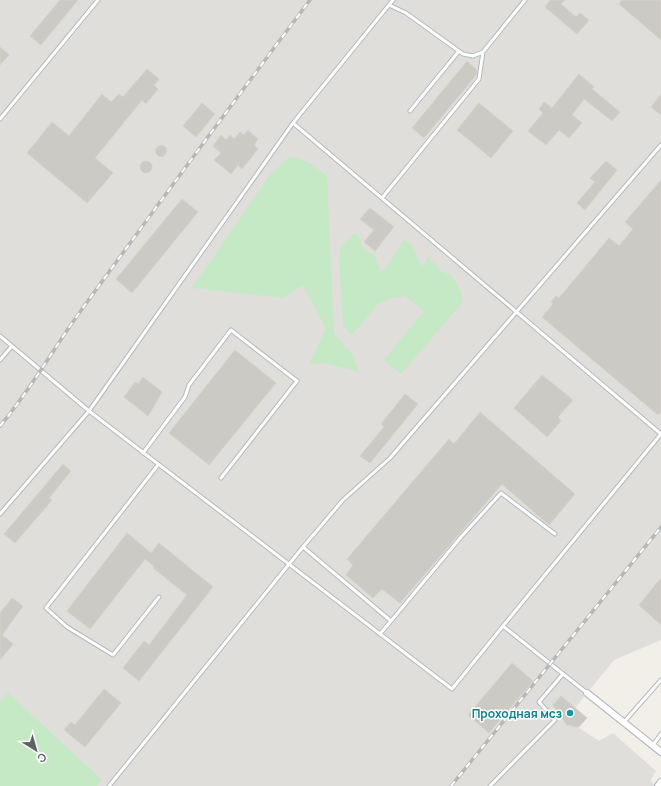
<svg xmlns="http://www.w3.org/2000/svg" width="661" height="786" viewBox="0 0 661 786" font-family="Manrope,sans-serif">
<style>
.industrial{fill:#e0deda}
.green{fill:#c5e8c5}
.building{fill:#cccac5;stroke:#d6d1c6}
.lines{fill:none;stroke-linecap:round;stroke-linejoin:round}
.lane-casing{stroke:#b5b8bc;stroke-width:5}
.street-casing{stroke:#b5b8bc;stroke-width:8}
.lane{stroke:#fff;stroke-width:3}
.street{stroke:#fff;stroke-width:6}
.rail-casing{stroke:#b6b7b8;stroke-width:3.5}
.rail{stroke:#fff;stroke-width:2;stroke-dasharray:6;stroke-linecap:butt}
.culture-dot{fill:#0f9aa8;stroke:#fff;stroke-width:1.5}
.labels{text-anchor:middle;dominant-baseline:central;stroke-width:3;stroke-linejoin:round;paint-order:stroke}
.culture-label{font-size:12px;font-weight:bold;fill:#0d838f;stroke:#fff;text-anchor:end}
</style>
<rect width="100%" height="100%" fill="#f1efe8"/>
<!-- industrial -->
<path class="industrial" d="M0,0h661v640l-47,20 -39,48 12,10 -8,10 20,13 14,-8 43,38 -6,10 7,5h-657z"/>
<!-- green -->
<path class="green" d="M290,156l20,7 17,13 7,157 18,21 7,18 -35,-9 -15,1 17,-35 -23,-44 -20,13 -91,-10 78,-113z
M355,233l5,5 2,9 12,8 6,15 5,-1 19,-29c15,8 10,15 18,27l6,-10 13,14 11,5 9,16 1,11 -61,71 -17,-14 40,-49 -19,-15 -17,3 -10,5 -26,31 -9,-9 -4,-67 2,-13z
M8,693l94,87 -5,6h-97v-85z"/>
<!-- building -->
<path class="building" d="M60,0h18l-37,45 -11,-9z
M550,0h15l-4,4 15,13 4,-4 9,7 -12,14 -32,-27z
M622,0h39v40l-42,-36z
M0,47l9,8 -9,10z
M467,61l10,9v4l-53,64 -12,-10z
M147,69l12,10 -5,6 4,4 -12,15 -4,-4 -47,58 18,15 -26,30 -60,-50 25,-31 17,14 33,-42 9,8 8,-8 4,3z
M579,74l15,13 -2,2 28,23 -8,9 -28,-22 -12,16 10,8 -13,15 -10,-8 -13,15 -18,-14 15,-18 -4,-4 5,-7 8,6z
M661,94v21l-10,-8z
M202,103l13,11 -19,23 -13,-11z
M479,103l34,28 -22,27 -34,-28z
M248,130l10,9 -4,6 4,4 -16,20 -4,-4 -7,9 -17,-14 7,-7 -8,-7 8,-11 5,5 4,-5 4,4 6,-7 4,3z
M155.5 151a5.5 5.5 0 1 1 11 0a5.5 5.5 0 1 1-11 0Z
M606,161l11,9 -32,40 -8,-7 18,-21 -5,-4z
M140 167a6 6 0 1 1 12 0a6 6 0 1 1-12 0Z
M661,180v232l-3,3 -116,-98 11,-13 -2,-2 5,-6 3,2 50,-60 10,8 14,-17 -8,-7z
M182,199l16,13 -66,81 -16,-14z
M370,208l24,19 -19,24 -11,-9 10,-12 -14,-11z
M235,350l41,33 -67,82 -40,-32z
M542,375l31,25 -15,17 3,4 -14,16 -33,-29z
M143,377l19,15 -14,24 -24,-19 11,-15 3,2z
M405,394l13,10 -48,59 -10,-7 24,-29 -3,-3z
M480,412l95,82 -26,31 -47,-41 -102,119 -18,-14 -9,9 -27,-23 7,-10 -6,-6 102,-120 5,5z
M63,464l8,7 -22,27 3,2 -37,43 -11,-9z
M127,533l24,20 8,-10 54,44 -74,94 -16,-13 21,-27 5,4 38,-50 -34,-27 1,-2 -9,-7 -55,70 -23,-18z
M661,578v47l-22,-20z
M12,598l11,8 -21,29 11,9 -13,16v-47z
M512,663l21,18 -44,52 -21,-18z
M104,689l17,14 -36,44 -21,-17 7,-8 4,3z
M561,696l26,22 -9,9 -11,-2 -14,-20z"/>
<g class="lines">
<defs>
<path id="lane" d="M389,5l17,8 57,41 10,2 10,-4
M410,111l49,-60
M0,119l98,-119
M293,123l368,311
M382,198l97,-119 4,-27 42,-52
M0,336l89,75 363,278 51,-63
M0,360l12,-14
M143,453l42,-56 4,-12 42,-55 66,51 -76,97
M158,465l-112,143 21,19 46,28 46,-58
M0,514l89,-103 204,-288 100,-123
M303,547l88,74 -11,13
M391,621l70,-84 40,-44 54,41
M587,693l-84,-67 158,-192
M624,722l37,-42
M653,745l8,-11
M109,786l194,-239 40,-47 47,-42 271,-313
M490,786l65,-66 -16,-18 24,-28"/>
<path id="street" d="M587,693l74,59
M658,786l3,-4"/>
</defs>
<!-- lane casing -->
<use href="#lane" class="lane-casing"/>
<!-- street casing -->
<use href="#street" class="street-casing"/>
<!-- lane -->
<use href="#lane" class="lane"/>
<!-- street -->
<use href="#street" class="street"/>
<defs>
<path id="rail" d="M0,426c32,-38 56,-82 85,-121 74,-102 149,-204 225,-305
M451,786l210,-259"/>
</defs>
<!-- rail casing -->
<use href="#rail" class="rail-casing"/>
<!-- rail -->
<use href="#rail" class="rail"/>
</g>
<!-- markers -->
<circle class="culture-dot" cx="570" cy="713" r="4"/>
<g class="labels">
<!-- culture labels -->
<g class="culture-label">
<text x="562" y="713">Проходная мсз</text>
</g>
</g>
<!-- north arrow -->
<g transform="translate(36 750) rotate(143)" stroke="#ffffff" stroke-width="3" paint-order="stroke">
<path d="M0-3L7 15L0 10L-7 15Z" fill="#5f6368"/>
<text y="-6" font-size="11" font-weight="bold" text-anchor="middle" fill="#5f6368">С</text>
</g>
</svg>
